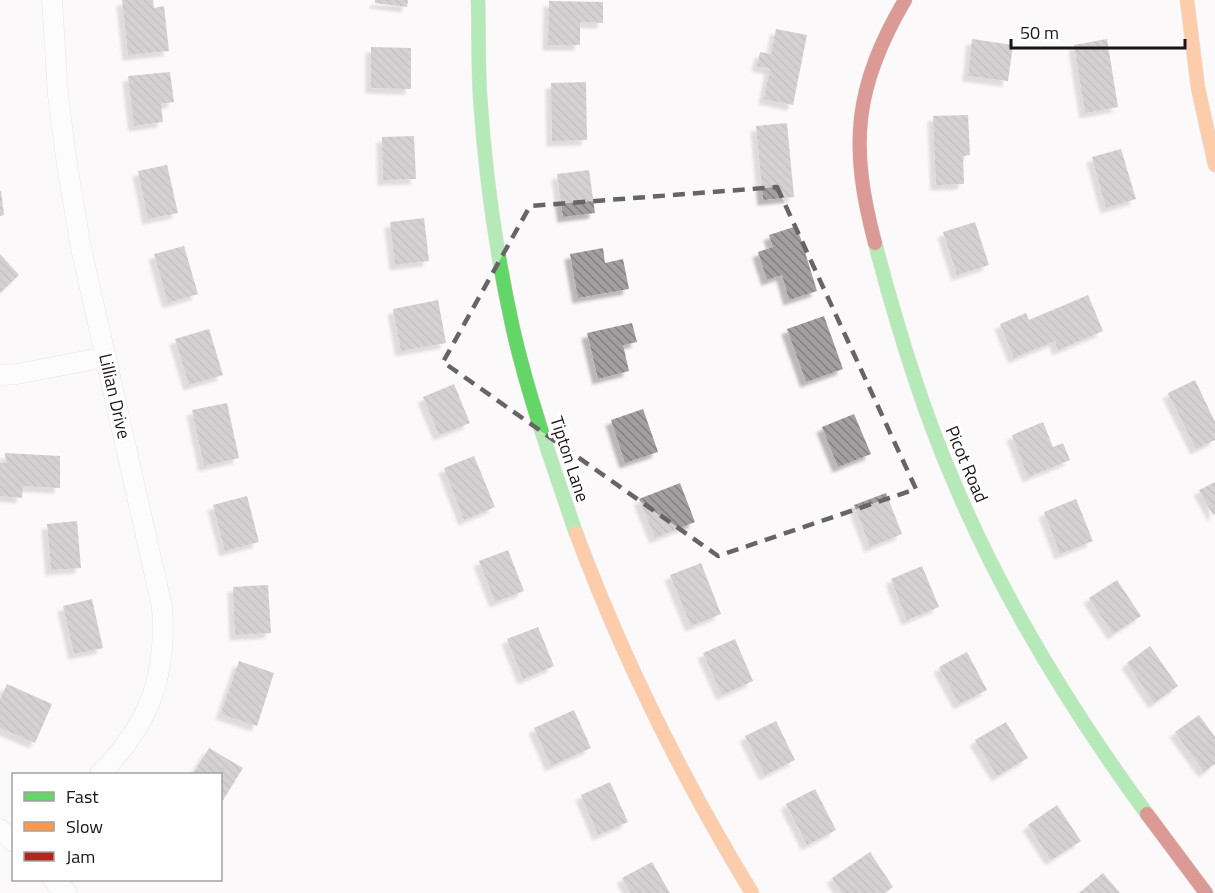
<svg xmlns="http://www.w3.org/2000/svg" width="1215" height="893" viewBox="0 0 1215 893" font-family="'Titillium Web',sans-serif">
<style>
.building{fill:url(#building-back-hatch);filter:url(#shadow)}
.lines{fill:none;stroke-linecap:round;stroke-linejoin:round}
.street-casing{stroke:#cecacb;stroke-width:21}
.fast-casing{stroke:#cecacb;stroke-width:15}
.slow-casing{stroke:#cecacb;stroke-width:15}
.jam-casing{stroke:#cecacb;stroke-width:15}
.street{stroke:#fffefe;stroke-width:20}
.fast{stroke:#63d668;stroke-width:14}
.slow{stroke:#ff974d;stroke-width:14}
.jam{stroke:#b3261e;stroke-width:14}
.marked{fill:none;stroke:#686466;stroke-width:4.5;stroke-dasharray:12 8;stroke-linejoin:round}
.labels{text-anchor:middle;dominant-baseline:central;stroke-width:6;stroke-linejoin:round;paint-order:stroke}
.street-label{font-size:18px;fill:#191416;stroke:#fff}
</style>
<defs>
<pattern id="building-back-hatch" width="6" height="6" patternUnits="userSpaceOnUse" patternTransform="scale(1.5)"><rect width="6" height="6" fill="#a29fa0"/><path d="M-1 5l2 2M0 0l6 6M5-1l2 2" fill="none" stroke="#838081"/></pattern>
<filter id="shadow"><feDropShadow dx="-5.5" dy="5.5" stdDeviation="1.5" flood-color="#0004"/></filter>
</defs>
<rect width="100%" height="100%" fill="#fcf9fa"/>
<!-- building -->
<path class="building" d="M122,0h31l1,8 10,-2 5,45 -41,4z
M375,0h33l-1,7 -32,-4z
M549,1l54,1v21l-23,-1v23h-32z
M776,29l31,6 -14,70 -29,-6 6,-30 -13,-3 3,-14 11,2z
M972,39l41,6 -5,36 -40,-5z
M1107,39l11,68 -33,6 -11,-68z
M371,47l40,1v41l-40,-1z
M170,72l4,30 -13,2 2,18 -29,4 -6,-50z
M586,82l1,58 -35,1 -1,-58z
M968,115l2,40 -7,1 1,28 -28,1 -3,-69z
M787,123l7,74 -31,3 -7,-74z
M414,136l2,43 -33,1 -1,-43z
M1121,149l15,50 -30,9 -14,-51z
M167,165l11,48 -30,6 -10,-48z
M589,170l6,43 -32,4 -6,-43z
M0,191h1l3,24 -4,1z
M424,218l5,43 -34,4 -5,-43z
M975,222l14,43 -32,10 -14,-43z
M797,226l20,65 -28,9 -7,-25 -15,5 -9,-28 15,-5 -4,-12z
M184,246l14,48 -30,9 -14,-49z
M603,248l2,15 18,-4 6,30 -51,9 -8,-44z
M0,254l19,21 -19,18z
M1088,295l15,36 -45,19 -3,-9 -41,17 -14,-34 26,-11 3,7z
M438,300l8,43 -45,8 -8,-42z
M824,316l19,53 -37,13 -19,-53z
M632,323l5,19 -14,3 6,26 -31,8 -11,-46z
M209,329l14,46 -34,10 -14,-46z
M1195,380l20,42v18l-19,9 -28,-56z
M454,384l16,39 -31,12 -16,-38z
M227,403l12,55 -35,8 -12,-56z
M643,409l15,43 -33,11 -14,-43z
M854,414l17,40 -33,13 -16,-40z
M1043,422l10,25 10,-4 7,17 -42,17 -16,-42z
M5,453l55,3v32l-37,-2 -1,12 -22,-2v-33h6z
M474,456l21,51 -31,13 -20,-52z
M1215,482v32l-2,1 -14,-25z
M680,483l15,39 -40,16 -16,-39z
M886,493l16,41 -32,13 -16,-42z
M247,496l12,46 -34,9 -12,-46z
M1076,499l17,42 -33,13 -16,-42z
M77,521l4,47 -30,2 -4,-46z
M508,550l16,41 -29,11 -16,-41z
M701,563l20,51 -30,12 -21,-51z
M922,566l17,41 -32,13 -16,-41z
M1117,580l24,36 -28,18 -24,-36z
M268,585l3,48 -36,2 -2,-48z
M92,599l11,49 -29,6 -11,-48z
M538,627l16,39 -31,13 -16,-40z
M735,639l18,42 -31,14 -19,-42z
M1150,646l28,40 -24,17 -27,-40z
M967,652l20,38 -28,14 -20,-37z
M239,661l35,12 -17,53 -36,-12z
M7,684l45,20 -17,39 -35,-15v-28z
M574,710l17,38 -40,18 -17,-38z
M1199,715l16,22v27l-11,8 -29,-40z
M776,721l19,39 -30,15 -20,-39z
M1006,722l22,36 -31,18 -22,-36z
M209,748l34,20 -23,37v-31h-27z
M610,782l18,40 -30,13 -17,-40z
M815,789l21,41 -29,15 -21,-41z
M1057,805l24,36 -30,19 -23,-35z
M870,852l23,35 -8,6h-43l-10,-15z
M652,862l18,31h-39l-9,-15z
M1103,873l17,20h-41z"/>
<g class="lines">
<defs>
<path id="street" d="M52,0l6,95 9,70 14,83 81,359c5,70 -13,118 -62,167
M0,375l17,-1 89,-17
M0,829l14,13
M53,880l14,13"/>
<path id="fast" d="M478,0c1,32 0,64 2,95 5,79 16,157 33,234 16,70 40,137 63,204
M875,243c21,80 45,161 78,237 50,120 118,230 194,334"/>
<path id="slow" d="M1187,0l11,88 17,77
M576,533c47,126 106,245 176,360"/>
<path id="jam" d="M875,243c-26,-98 -21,-156 30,-243
M1147,814l59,79"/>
</defs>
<!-- street casing -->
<use href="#street" class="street-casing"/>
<!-- fast casing -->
<use href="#fast" class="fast-casing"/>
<!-- slow casing -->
<use href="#slow" class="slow-casing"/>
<!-- jam casing -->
<use href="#jam" class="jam-casing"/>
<!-- street -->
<use href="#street" class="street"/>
<!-- fast -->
<use href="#fast" class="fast"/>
<!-- slow -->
<use href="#slow" class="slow"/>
<!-- jam -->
<use href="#jam" class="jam"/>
</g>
<!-- marked area -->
<path d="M0 0H1215V893H0ZM777,187l139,302 -198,67 -275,-194 87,-156z" fill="#fcf9fa" fill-opacity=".55" fill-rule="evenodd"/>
<path class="marked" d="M777,187l139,302 -198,67 -275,-194 87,-156z"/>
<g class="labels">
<!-- street labels -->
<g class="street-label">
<text transform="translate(115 396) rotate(77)">Lillian Drive</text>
<text transform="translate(570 459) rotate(72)">Tipton Lane</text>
<text transform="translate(967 464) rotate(67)">Picot Road</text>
</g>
</g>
<!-- legend -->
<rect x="12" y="773" width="210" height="108" fill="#ffffff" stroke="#a3a1a2" stroke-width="1.5"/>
<rect x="24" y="792" width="30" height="9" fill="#63d668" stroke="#a3a1a2" stroke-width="1.5"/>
<text x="66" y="803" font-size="18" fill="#191416">Fast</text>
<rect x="24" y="822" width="30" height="9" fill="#ff974d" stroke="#a3a1a2" stroke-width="1.5"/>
<text x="66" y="833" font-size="18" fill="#191416">Slow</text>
<rect x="24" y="852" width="30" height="9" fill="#b3261e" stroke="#a3a1a2" stroke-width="1.5"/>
<text x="66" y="863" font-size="18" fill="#191416">Jam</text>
<!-- scale -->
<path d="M1011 39v9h174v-9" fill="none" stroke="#191416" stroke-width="3"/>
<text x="1020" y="39" font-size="18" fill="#191416" stroke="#ffffff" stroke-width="4.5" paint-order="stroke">50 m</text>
</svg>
